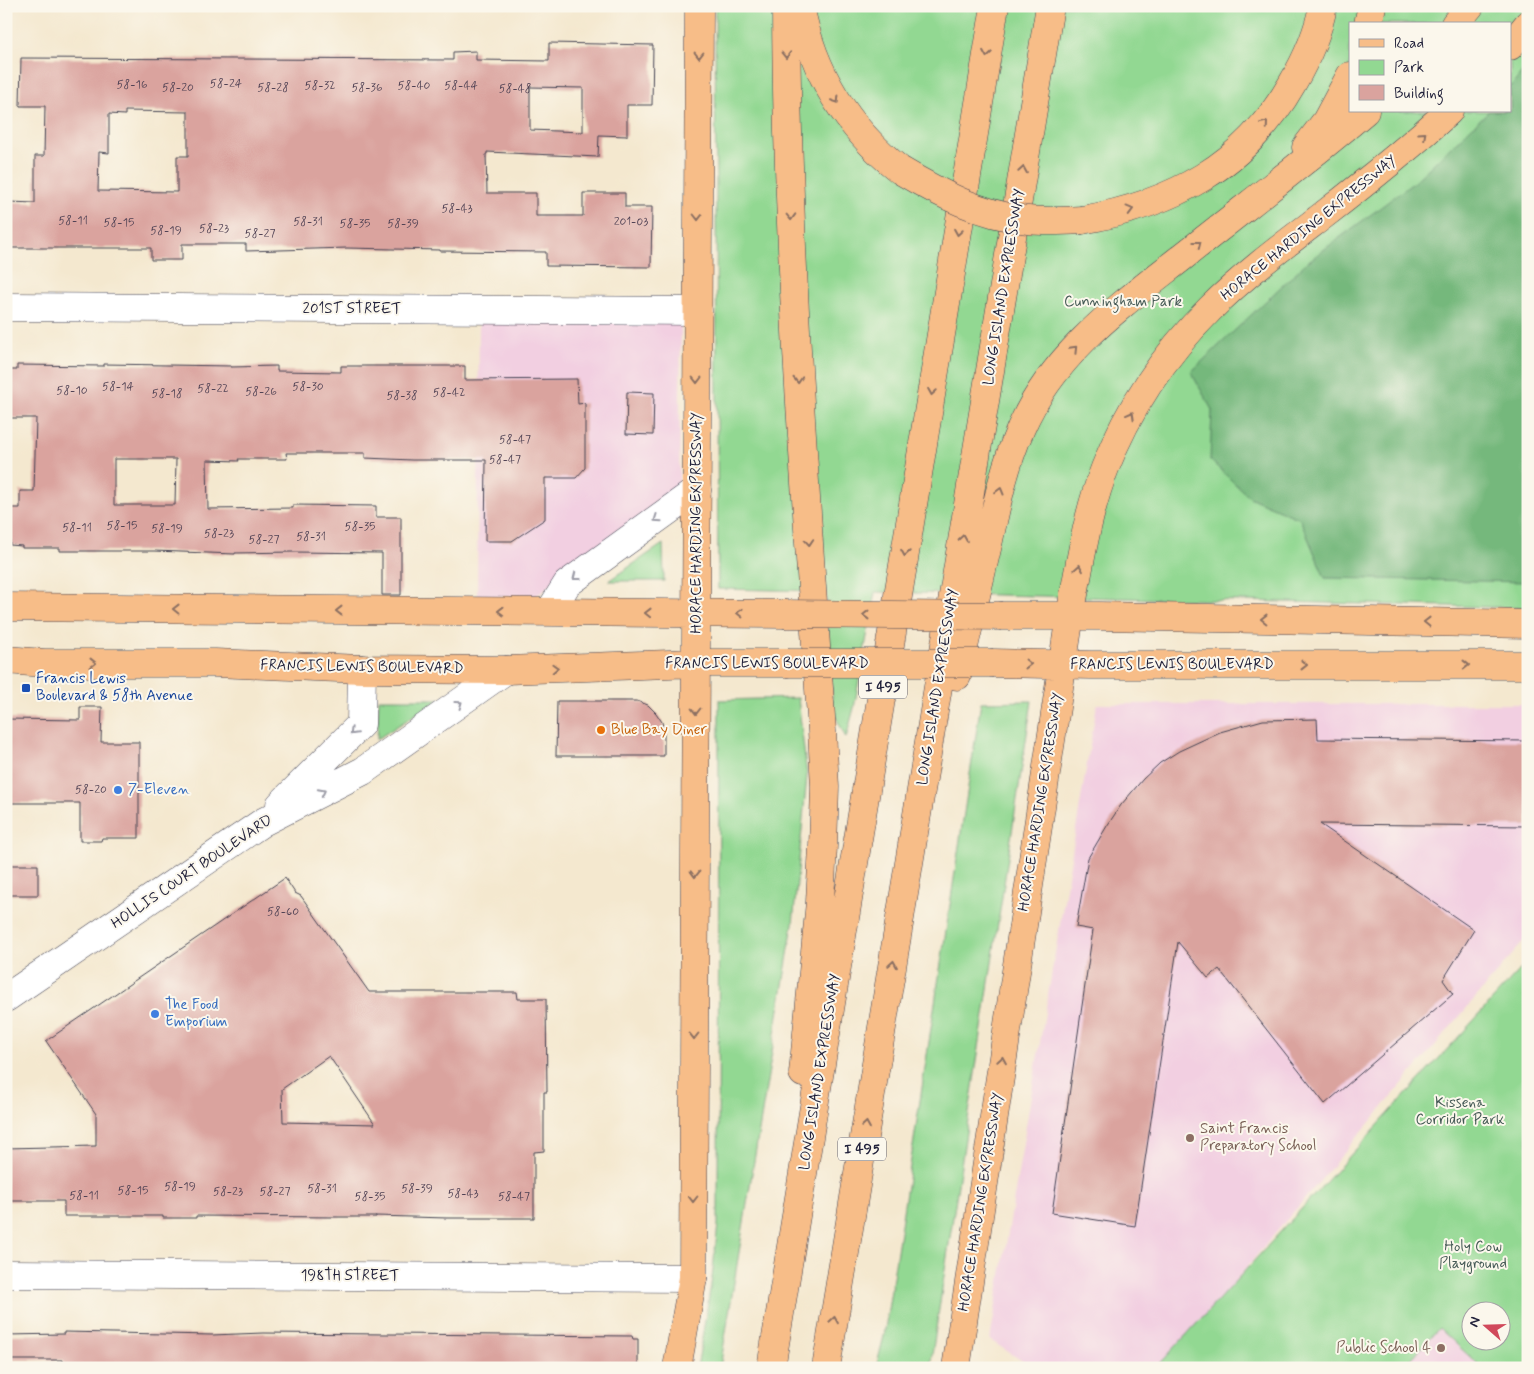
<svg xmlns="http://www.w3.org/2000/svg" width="1534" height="1374" viewBox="0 0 1534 1374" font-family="Mynerve,sans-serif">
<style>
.built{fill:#f2cfe1}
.green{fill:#92d892;stroke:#5a7d66;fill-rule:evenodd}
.forest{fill:#75b87c;stroke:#4c6d5c}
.building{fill:#daa39e;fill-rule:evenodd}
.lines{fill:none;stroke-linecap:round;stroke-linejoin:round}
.street-casing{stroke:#424051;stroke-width:29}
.primary-casing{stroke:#424051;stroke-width:29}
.highway-casing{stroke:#424051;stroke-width:29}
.street{stroke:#fff;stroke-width:28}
.primary{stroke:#f7bd88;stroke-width:28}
.highway{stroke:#f7bd88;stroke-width:28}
.primary-bridge-casing{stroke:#424051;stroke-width:29;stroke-linecap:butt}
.highway-bridge-casing{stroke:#424051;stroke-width:29;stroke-linecap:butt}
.primary-bridge{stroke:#f7bd88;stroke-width:28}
.highway-bridge{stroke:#f7bd88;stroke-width:28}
.oneway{stroke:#8c7062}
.oneway2{stroke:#9c9ca7}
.transit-dot{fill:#1a4fb4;stroke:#fbf7ec;stroke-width:2}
.food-dot{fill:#e8710a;stroke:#fbf7ec;stroke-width:2}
.shop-dot{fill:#3f7fe0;stroke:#fbf7ec;stroke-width:2}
.education-dot{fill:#8d6e63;stroke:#fbf7ec;stroke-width:2}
.labels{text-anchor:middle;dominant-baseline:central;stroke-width:4;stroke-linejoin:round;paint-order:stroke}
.number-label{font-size:12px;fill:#504254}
.shield{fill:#fbf7ec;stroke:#636270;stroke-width:1}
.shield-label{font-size:14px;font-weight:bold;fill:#22223b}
.street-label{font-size:15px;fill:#22223b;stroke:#fbf7ec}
.park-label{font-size:15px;fill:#445955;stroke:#fbf7ec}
.transit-label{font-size:15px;fill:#164399;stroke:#fbf7ec;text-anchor:start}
.food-label{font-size:15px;fill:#c56008;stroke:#fbf7ec;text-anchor:start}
.shop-label{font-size:15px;fill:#366cbe;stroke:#fbf7ec;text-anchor:start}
.education-label{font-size:15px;fill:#785e54;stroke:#fbf7ec;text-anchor:start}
</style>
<rect width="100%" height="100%" fill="#fbf7ec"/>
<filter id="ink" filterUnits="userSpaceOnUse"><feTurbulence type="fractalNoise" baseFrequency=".02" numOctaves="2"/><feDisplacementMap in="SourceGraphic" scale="10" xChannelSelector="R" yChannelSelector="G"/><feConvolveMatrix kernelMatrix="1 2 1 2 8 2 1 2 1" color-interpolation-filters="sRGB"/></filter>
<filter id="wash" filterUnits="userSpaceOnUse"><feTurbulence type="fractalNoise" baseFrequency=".0096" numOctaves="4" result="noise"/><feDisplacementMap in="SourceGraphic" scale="20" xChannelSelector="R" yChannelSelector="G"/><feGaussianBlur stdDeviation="1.12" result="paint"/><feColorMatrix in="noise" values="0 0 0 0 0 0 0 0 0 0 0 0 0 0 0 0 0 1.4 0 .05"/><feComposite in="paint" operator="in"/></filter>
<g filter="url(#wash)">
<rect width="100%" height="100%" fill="#f4e8cf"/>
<!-- built -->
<path class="built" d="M479,322h202l-2,166 -145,109h-57z
M1097,704h431v232l-367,432h-128l-43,-28z
M1439,1328l43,40h-79z"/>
<!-- green -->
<path class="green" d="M715,6h813v602l-653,-16 -21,116 -8,30 -13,-27 -7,-120 -108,-2zM1350,24h160v87h-160z
M663,544l1,37h-56z
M798,698l9,78 -14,148 -73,444h-23l15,-90 6,-54 1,-524z
M379,699h61l-63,40z
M1032,701l-102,667h-54l8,-32 97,-634z
M1528,961v407h-46l-43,-40 -36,40h-247zM1472,1312h30v30h-30z"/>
<!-- forest -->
<path class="forest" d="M1528,65v517l-203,-4 -25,-59 -51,-22 -39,-37 2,-50 -21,-38 115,-109 107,-80 76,-72h21v-23z"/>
<g id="blocks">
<!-- building -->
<path class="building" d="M549,43l104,2 -1,60h-25v31l-28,-1 -1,22 -111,-5v2h-1l1,39h49v23h47v-23h42v14h27l-1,60 -105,-1v-14l-106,-1v-1l-93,-2 -101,3v-7h-64v16h-31v-12h-142l1,-46 25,1v-47h9l1,-50h-25l1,-48 432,2v-8l23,-1v9l73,1zM530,87l53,1v44l-53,-2zM125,111l63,1v44h-11v36l-79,-1 1,-39 10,1v-39l16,1z
M104,364l127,2v1l46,-1v5l64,1v-6h124v14l112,-1 1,25 7,-1v65l-9,10h-31v41l-33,22h-27l1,-81h-74l-47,-2v-5h-79l1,6h-49l1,2 -32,-1 1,49 85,-1v-3l83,1v11h25v78h-19v-42l-89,-1 -58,1v1l-81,-3h-94v-3h-38v-2l-12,-1v-37h10v-17h14l2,-73h-27v-48h8v-5l87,1zM114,459h62l-1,46h-61z
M627,392l27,1 -1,42 -27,-1z
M557,701h80l11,4 8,8 6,9 2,9v25h-108z
M80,707h22l-1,35h38v96h-37l-1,3h-21v-38h-74v-84l74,1z
M1317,719l1,20 210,2v85l-208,-2 154,106 -31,50 10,14 -128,110 -106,-135 -11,9 -30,-36 -43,284 -83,-13 41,-283 -17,-3 12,-69 19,-32 14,-21 22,-26 17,-16 19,-12 41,-19 43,-12z
M6,865h32v30h-32z
M285,878l10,15 6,3 68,96h148l1,7h28l1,93h-3v59l-10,1v66h-87l-71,-2v1h-39l-141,-1v2h-33v-2h-99v-15h-58v-53l90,-2v-32l-50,-73zM329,1056l46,68 -92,-2 -1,-33z
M64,1332l148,3 51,-2 369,3 1,3h5v29h-575v-8h-57v-25l58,-1z"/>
</g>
</g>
<g filter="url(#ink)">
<use href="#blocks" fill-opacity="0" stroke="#424051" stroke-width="1"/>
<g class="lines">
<defs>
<path id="street" d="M6,307l692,4
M550,611l17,-27 130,-94
M280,805l81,-81 1,-55
M6,998l257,-176 100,-51 143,-101
M6,1274l687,4"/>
<path id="primary" d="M1510,46l18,-22
M6,607l777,7
M1002,616h97l429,8
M6,660l38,3h171l147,6 144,1 190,-7h90
M993,663l98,2h437
M677,1368l16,-90 6,-1272
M956,1368l114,-753c10,-49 16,-99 35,-147 23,-59 60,-114 105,-159 34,-34 73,-63 111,-92 44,-34 87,-68 128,-106"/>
<path id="highway" d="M786,6c1,242 19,483 36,725l3,56 -2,59 -3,56 -17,171
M800,6c13,66 47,122 100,164
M1368,24l4,-18
M1455,24l15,-18
M1306,147l20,-26 24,-45
M1082,220c91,-16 163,-54 210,-136 14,-24 26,-50 31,-78
M957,676c11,-45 21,-90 32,-136 8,-38 16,-76 32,-112 33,-76 102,-124 164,-173 60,-48 122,-94 180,-144
M771,1368l224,-1362
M826,1368l224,-1362"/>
</defs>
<!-- street casing -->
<use href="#street" class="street-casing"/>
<!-- primary casing -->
<use href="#primary" class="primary-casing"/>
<!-- highway casing -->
<use href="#highway" class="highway-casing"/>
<!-- street -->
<use href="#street" class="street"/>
<!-- primary -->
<use href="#primary" class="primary"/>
<!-- highway -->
<use href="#highway" class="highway"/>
<defs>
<path id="primary-bridge" d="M783,614l219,2
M786,663h207"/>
<path id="highway-bridge" d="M900,170c40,24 81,45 128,50 18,2 36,1 54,0"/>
</defs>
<!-- primary-bridge casing -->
<use href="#primary-bridge" class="primary-bridge-casing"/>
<!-- highway-bridge casing -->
<use href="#highway-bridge" class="highway-bridge-casing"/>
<!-- primary-bridge -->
<use href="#primary-bridge" class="primary-bridge"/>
<!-- highway-bridge -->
<use href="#highway-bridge" class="highway-bridge"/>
</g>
<!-- one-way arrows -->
<defs><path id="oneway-chevron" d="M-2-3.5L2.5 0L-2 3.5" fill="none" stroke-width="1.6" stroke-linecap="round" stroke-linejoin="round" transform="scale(1.25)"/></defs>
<g class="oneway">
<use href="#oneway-chevron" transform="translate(987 54) rotate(99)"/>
<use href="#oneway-chevron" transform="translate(699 55) rotate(90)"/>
<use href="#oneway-chevron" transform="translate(786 55) rotate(89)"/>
<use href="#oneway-chevron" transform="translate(836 100) rotate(58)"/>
<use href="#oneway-chevron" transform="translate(1265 124) rotate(-50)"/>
<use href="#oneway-chevron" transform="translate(1423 135) rotate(-42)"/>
<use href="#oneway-chevron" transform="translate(1023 170) rotate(-81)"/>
<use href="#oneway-chevron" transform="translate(1130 210) rotate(-15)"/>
<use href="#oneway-chevron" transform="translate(698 217) rotate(90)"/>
<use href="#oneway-chevron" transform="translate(791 217) rotate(88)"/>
<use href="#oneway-chevron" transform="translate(958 232) rotate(99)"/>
<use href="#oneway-chevron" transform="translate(1198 244) rotate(-38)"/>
<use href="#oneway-chevron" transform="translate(1074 349) rotate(-46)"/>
<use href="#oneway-chevron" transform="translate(697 380) rotate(90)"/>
<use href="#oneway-chevron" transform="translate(798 380) rotate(87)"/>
<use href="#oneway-chevron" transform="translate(932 392) rotate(99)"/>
<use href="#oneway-chevron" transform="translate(1131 415) rotate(-61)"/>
<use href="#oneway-chevron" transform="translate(1000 491) rotate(-75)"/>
<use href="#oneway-chevron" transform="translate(963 538) rotate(-81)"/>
<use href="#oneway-chevron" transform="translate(809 542) rotate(86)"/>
<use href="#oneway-chevron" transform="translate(905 553) rotate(99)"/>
<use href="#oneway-chevron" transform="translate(1079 568) rotate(-81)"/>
<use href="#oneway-chevron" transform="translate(176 609) rotate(-179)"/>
<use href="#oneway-chevron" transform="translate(339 611) rotate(-180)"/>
<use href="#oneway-chevron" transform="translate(501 611) rotate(-180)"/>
<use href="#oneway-chevron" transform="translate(648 613) rotate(-179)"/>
<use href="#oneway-chevron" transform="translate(740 613) rotate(-179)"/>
<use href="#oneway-chevron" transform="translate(866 615) rotate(-180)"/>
<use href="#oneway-chevron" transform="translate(1264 619) rotate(-179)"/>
<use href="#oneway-chevron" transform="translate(1427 622) rotate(-179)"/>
<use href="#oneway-chevron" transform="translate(93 663)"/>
<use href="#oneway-chevron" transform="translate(1028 664) rotate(1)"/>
<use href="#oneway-chevron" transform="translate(1304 665)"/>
<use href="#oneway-chevron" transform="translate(1466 665)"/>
<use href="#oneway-chevron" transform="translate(555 668) rotate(-2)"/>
<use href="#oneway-chevron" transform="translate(696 711) rotate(90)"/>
<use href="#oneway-chevron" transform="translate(695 874) rotate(91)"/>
<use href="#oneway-chevron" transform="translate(893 964) rotate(-81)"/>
<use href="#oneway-chevron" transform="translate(694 1036) rotate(90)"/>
<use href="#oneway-chevron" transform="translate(1002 1060) rotate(-81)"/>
<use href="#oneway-chevron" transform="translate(866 1125) rotate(-81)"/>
<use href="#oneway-chevron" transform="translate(693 1199) rotate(90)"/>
<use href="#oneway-chevron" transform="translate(834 1320) rotate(-81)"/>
</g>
<g class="oneway2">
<use href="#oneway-chevron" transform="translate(657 519) rotate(145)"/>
<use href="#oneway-chevron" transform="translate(576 577) rotate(142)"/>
<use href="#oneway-chevron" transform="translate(459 704) rotate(-36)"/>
<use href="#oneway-chevron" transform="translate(353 732) rotate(135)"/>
<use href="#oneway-chevron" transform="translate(322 792) rotate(-27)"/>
</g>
</g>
<!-- markers -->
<rect class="transit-dot" x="21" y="683" width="10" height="10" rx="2.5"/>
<circle class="food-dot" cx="601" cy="730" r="5"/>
<g class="shop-dot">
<circle cx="118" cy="790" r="5"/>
<circle cx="155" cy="1014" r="5"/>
</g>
<g class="education-dot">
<circle cx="1190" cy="1138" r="5"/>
<circle cx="1441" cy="1348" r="5"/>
</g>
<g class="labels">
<!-- number labels -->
<g class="number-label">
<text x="226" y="84">58-24</text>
<text x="132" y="85">58-16</text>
<text x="320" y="86">58-32</text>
<text x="414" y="86">58-40</text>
<text x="461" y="86">58-44</text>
<text x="178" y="88">58-20</text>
<text x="273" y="88">58-28</text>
<text x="367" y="88">58-36</text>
<text x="515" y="89">58-48</text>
<text x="457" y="209">58-43</text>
<text x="73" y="221">58-11</text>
<text x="308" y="222">58-31</text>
<text x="631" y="222">201-03</text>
<text x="119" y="223">58-15</text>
<text x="355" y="224">58-35</text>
<text x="403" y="224">58-39</text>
<text x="214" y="229">58-23</text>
<text x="166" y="231">58-19</text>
<text x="260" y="234">58-27</text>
<text x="118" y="387">58-14</text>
<text x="308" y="387">58-30</text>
<text x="213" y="389">58-22</text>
<text x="72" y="391">58-10</text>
<text x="261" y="392">58-26</text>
<text x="449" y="393">58-42</text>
<text x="167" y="394">58-18</text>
<text x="402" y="396">58-38</text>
<text x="515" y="440">58-47</text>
<text x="505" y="460">58-47</text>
<text x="122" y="526">58-15</text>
<text x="360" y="527">58-35</text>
<text x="77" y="528">58-11</text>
<text x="167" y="529">58-19</text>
<text x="219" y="534">58-23</text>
<text x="311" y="537">58-31</text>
<text x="264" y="540">58-27</text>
<text x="91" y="790">58-20</text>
<text x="283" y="912">58-60</text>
<text x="180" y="1187">58-19</text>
<text x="322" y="1189">58-31</text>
<text x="417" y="1189">58-39</text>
<text x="133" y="1191">58-15</text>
<text x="228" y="1192">58-23</text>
<text x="275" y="1192">58-27</text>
<text x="463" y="1194">58-43</text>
<text x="84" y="1196">58-11</text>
<text x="370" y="1197">58-35</text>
<text x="514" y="1197">58-47</text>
</g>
<!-- shield labels -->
<g class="shield">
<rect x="859" y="675.5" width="48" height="23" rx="4"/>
<rect x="838" y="1137.5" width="48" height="23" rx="4"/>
</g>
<g class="shield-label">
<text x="883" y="687">I 495</text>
<text x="862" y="1149">I 495</text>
</g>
<!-- street labels -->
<g class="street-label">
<text transform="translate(1309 228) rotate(-39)">HORACE HARDING EXPRESSWAY</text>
<text transform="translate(1004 287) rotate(-81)">LONG ISLAND EXPRESSWAY</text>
<text x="352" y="309">201ST STREET</text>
<text transform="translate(697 523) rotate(-90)">HORACE HARDING EXPRESSWAY</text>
<text x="767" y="664">FRANCIS LEWIS BOULEVARD</text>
<text x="1172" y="665">FRANCIS LEWIS BOULEVARD</text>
<text transform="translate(362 667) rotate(1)">FRANCIS LEWIS BOULEVARD</text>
<text transform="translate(938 687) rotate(-81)">LONG ISLAND EXPRESSWAY</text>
<text transform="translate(1041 802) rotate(-81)">HORACE HARDING EXPRESSWAY</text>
<text transform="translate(192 872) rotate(-34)">HOLLIS COURT BOULEVARD</text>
<text transform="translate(820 1072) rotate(-81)">LONG ISLAND EXPRESSWAY</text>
<text transform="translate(981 1202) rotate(-81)">HORACE HARDING EXPRESSWAY</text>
<text x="350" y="1276">198TH STREET</text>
</g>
<!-- park labels -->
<g class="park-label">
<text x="1123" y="302">Cunningham Park</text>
<text x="1460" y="1103">Kissena<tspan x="1460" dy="17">Corridor Park</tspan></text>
<text x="1473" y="1247">Holy Cow<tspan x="1473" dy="17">Playground</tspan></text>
</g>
<!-- transit labels -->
<g class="transit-label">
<text x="36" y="679">Francis Lewis<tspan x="36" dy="17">Boulevard &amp; 58th Avenue</tspan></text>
</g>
<!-- food labels -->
<g class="food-label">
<text x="611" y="730">Blue Bay Diner</text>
</g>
<!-- shop labels -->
<g class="shop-label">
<text x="128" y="790">7-Eleven</text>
<text x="165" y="1005">The Food<tspan x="165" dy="17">Emporium</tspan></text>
</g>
<!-- education labels -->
<g class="education-label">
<text x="1200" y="1129">Saint Francis<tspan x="1200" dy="17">Preparatory School</tspan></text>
<text x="1431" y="1348" text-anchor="end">Public School 4</text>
</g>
</g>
<!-- margin -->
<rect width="1534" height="1374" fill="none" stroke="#fbf7ec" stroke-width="25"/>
<!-- legend -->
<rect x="1349" y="22" width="162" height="90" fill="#fbf7ec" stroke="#a4a2a5"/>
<rect x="1359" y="39" width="25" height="8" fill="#f7bd88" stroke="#a4a2a5"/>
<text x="1394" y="48" font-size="15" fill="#22223b">Road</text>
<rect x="1359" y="60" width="25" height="15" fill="#92d892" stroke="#a4a2a5"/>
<text x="1394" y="72" font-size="15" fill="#22223b">Park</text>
<rect x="1359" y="85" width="25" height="15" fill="#daa39e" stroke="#a4a2a5"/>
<text x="1394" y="98" font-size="15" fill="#22223b">Building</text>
<!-- north arrow -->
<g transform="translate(1486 1326) rotate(290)"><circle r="24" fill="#fbf7ec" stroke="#a4a2a5"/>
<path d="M0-4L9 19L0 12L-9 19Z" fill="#d1495b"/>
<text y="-8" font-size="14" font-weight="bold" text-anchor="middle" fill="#22223b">N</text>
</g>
</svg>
